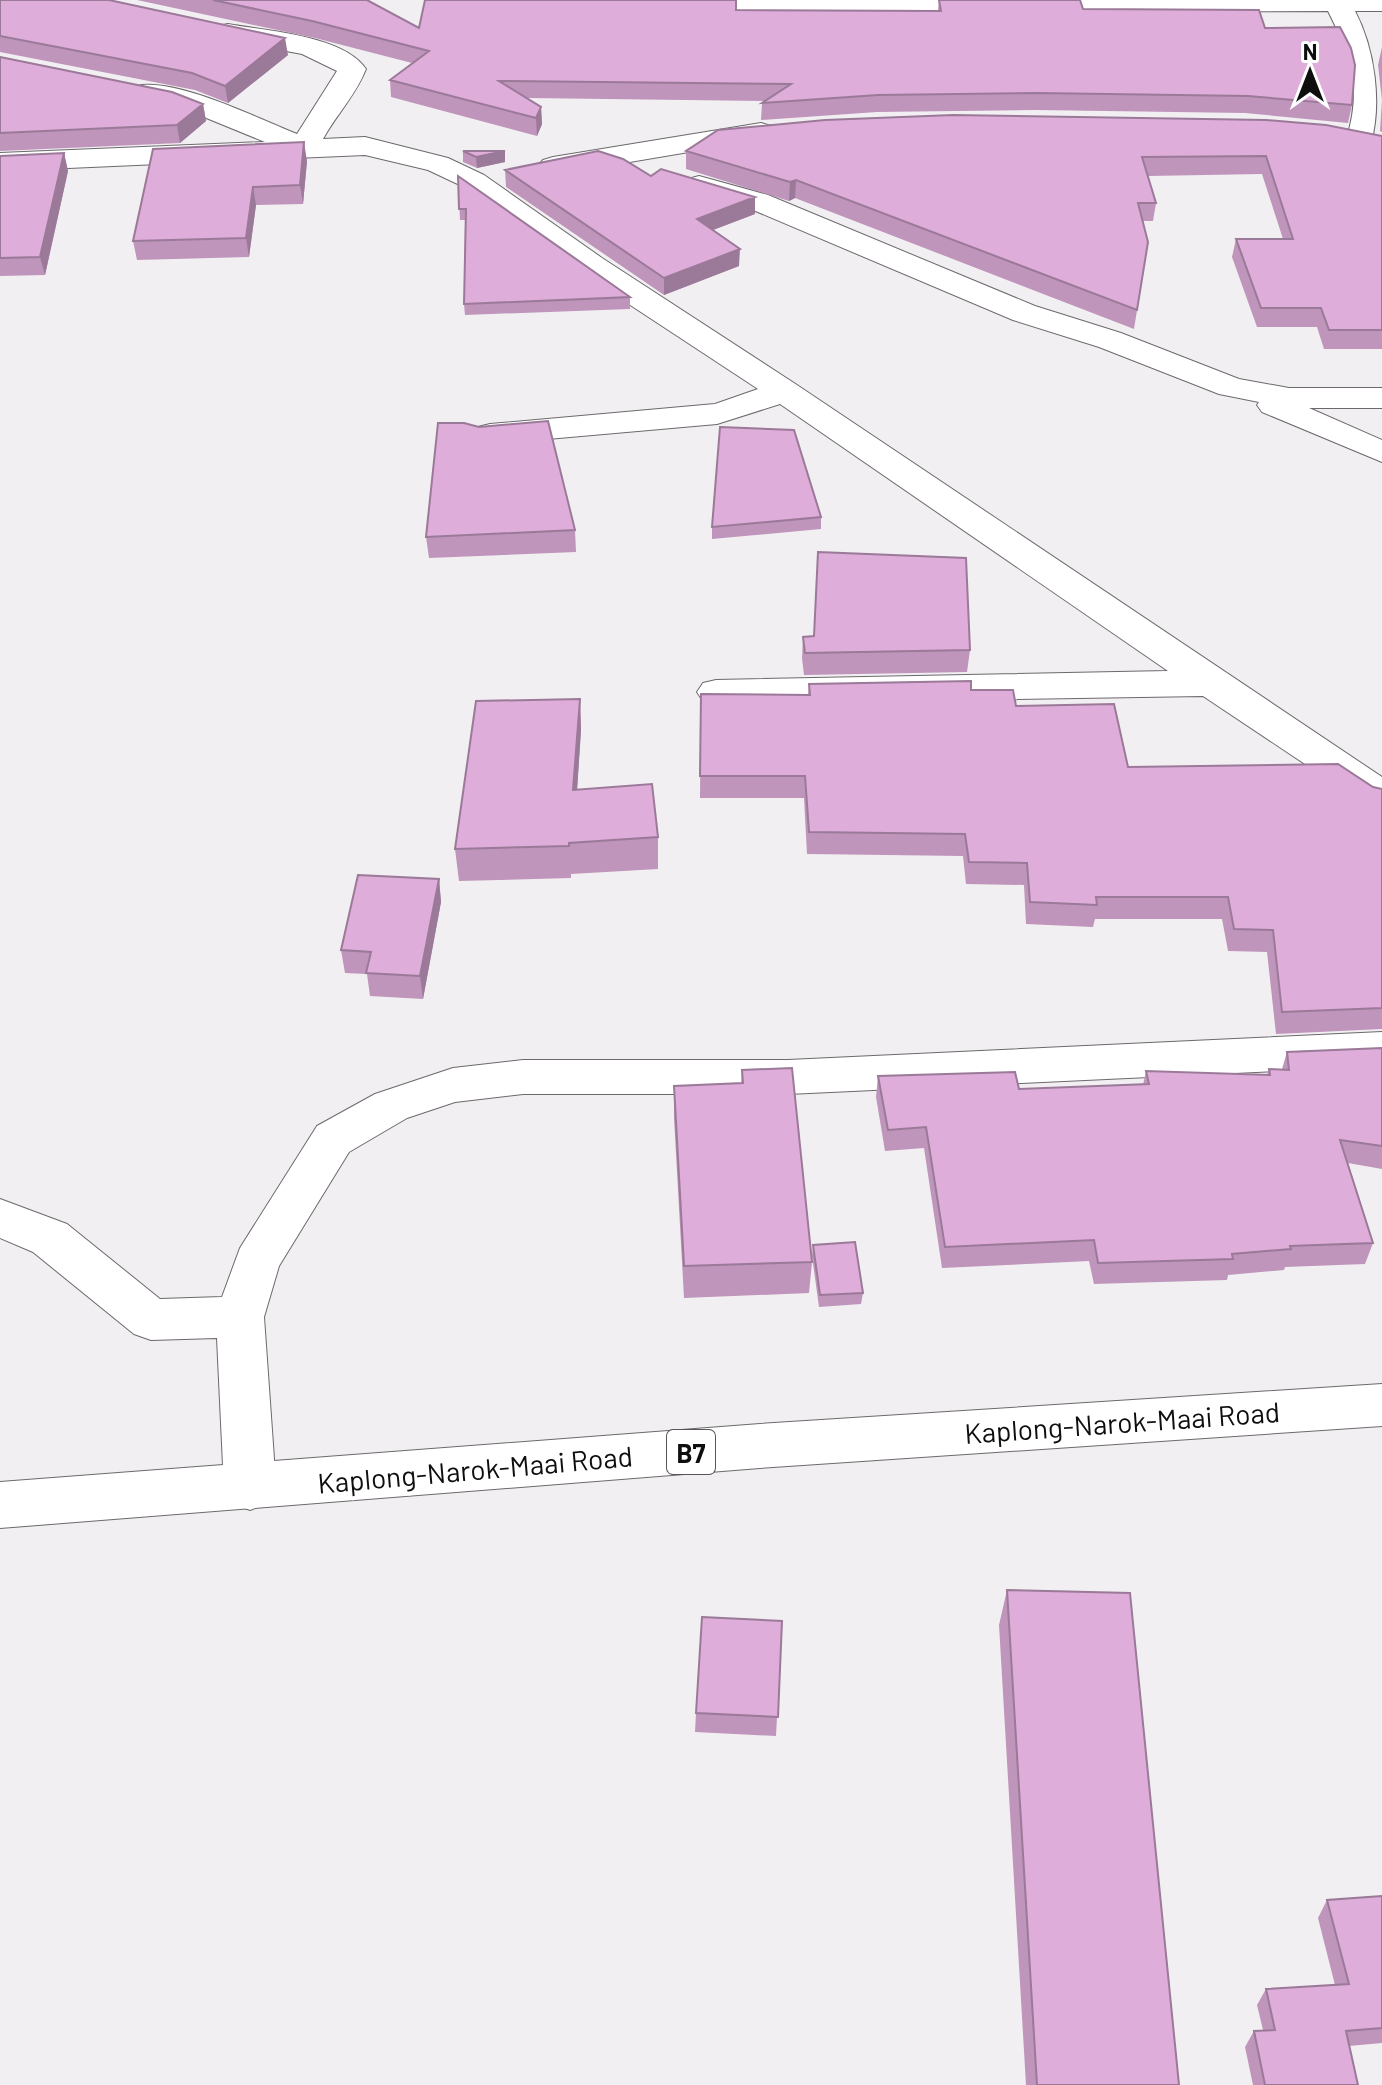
<svg xmlns="http://www.w3.org/2000/svg" width="1382" height="2085" viewBox="0 0 1382 2085" font-family="Barlow,sans-serif">
<style>
.lines{fill:none;stroke-linecap:round;stroke-linejoin:round}
.minor-casing{stroke:#6c696c;stroke-width:2}
.highway-casing{stroke:#6c696c;stroke-width:2}
.minor{fill:#fff;fill-rule:evenodd}
.highway{fill:#fff;fill-rule:evenodd}
.wall{fill:#bf95bb}
.shaded-wall{fill:#9b7998}
.building{fill:#deadd9;stroke:#9b7998;stroke-width:2}
.labels{text-anchor:middle;dominant-baseline:central;stroke-width:8;stroke-linejoin:round;paint-order:stroke}
.shield{fill:#fff;stroke:#575657;stroke-width:2}
.shield-label{font-size:26px;font-weight:bold;fill:#0f0e0f}
.street-label{font-size:28px;fill:#0f0e0f;stroke:#fff}
</style>
<rect width="100%" height="100%" fill="#f2eff2"/>
<g class="lines">
<defs>
<path id="minor" d="M665,0h717v11h-27c20,38 27,92 16,132l-10,3 -10,-3 -4,-6c15,-50 4,-80 -19,-126l-568,3 -84,-3 -9,-2 -4,-6z
M228,24c38,7 115,11 138,45 -10,26 -30,46 -43,70l42,-2 83,21 36,17 118,83 192,125 588,394v33l-14,-4 -165,-110 -487,8 -13,-3 -6,-9 6,-9 13,-3 452,-9 -388,-267 -63,20 -227,20 -12,-3 -5,-7 5,-7 12,-3 225,-20 43,-15 -178,-117 -116,-85 -36,-17 -63,-15 -365,16v-18l265,-11 -88,-36 -40,-8 -4,-6 4,-6c38,-9 122,33 160,48l40,-63 -35,-17 -84,-16 -4,-6 4,-6z
M761,123l10,3 4,6 -4,6 -218,37 -10,-3 -5,-6 5,-6 10,-3z
M699,176l69,19 267,111 86,27 118,46 50,9h93v20h-73l73,32v22l-120,-50 -5,-7 2,-3 -40,-8 -120,-47 -86,-27 -267,-113 -58,-16 -4,-6 4,-6z
M1382,1032v34l-594,28h-265l-68,8 -48,16 -58,34 -70,114 -15,51 12,170 -8,16 -18,7 -18,-7 -8,-16 -7,-149 -66,2 -17,-6 -101,-82 -33,-14v-39l67,25 93,75 62,-2 18,-49 77,-122 58,-32 78,-26 70,-8h265z"/>
<path id="highway" d="M1382,1384v42l-622,42 -760,60v-46l760,-58z"/>
</defs>
<!-- minor casing -->
<use href="#minor" class="minor-casing"/>
<!-- highway casing -->
<use href="#highway" class="highway-casing"/>
<!-- minor -->
<use href="#minor" class="minor"/>
<!-- highway -->
<use href="#highway" class="highway"/>
</g>
<!-- wall -->
<path class="wall" d="M0,0l288,55 -60,48 -33,-13 -195,-38z
M137,0h230l52,28 317,-18h202l1,-10 144,9 182,19 87,77 -4,18 -103,-10 -210,-3 -158,2 -116,8 1,-17 2,-2 -237,-3 14,9 1,17 -5,12 -146,-39 -1,-17 22,-17 -97,-25z
M1382,47v85l-2,-1 2,-31 -4,-35z
M0,57l203,47 3,17 -26,22 -180,8z
M1382,136v213h-58l-7,-22h-60l-25,-70 4,-18h47l-21,-65 -114,2 8,27 -3,18h-10l5,21 -14,87 -339,-131 -6,3 -103,-32v-18z
M463,151l42,11 -28,6 -14,-6z
M64,153l4,18 -23,104 -45,1v-120z
M307,161l-4,43 -47,1 -7,52 -112,3 -4,-19z
M505,170l146,6 104,21v17l-42,16 26,36 -75,29 -158,-108z
M458,176l172,121v12l-165,6 -1,-11 1,-84h-5z
M821,517v12l-109,10v-12z
M575,530l1,22 -147,6 -3,-21z
M803,637l167,13 -3,22 -163,3 -2,-17z
M809,684l162,6 45,16 112,61 245,20 9,2v240l-106,5 -9,-82 -39,-1 -6,-32h-127l-2,8 -67,-3 -2,-39 -58,-1 -3,-28 -156,-2 -3,-56h-104l1,-104 107,1z
M580,699l1,31 -4,60 81,47v32l-87,5v4l-112,3 -4,-32z
M439,879l2,23 -18,97 -53,-3 -3,-22 -22,-1 -4,-23z
M1382,1048v121l-34,-6 25,80 -8,21 -80,3 -1,3 -56,5 -1,5 -133,4 -5,-23 -147,7 -18,-120 -39,3 -9,-54 2,-21 141,13 124,-4 3,-14 121,4 2,-6h13l5,-17z
M742,1070l70,192 -3,31 -125,5 -10,-180v-32l67,-2z
M813,1245l50,48 -2,11 -42,3 -7,-51z
M1007,1590l172,495h-153l-27,-460z
M782,1621l-6,115 -81,-4 1,-19z
M1382,1896v147l-33,3 9,39h-105l-8,-38 9,-16 9,-1 -6,-25 9,-16 69,-4 -17,-67 9,-18z"/>
<!-- shaded-wall -->
<path class="shaded-wall" d="M285,38l3,17 -60,48 -3,-17z
M203,104l3,17 -26,22 -3,-18z
M541,107l1,17 -5,12 -1,-18z
M304,142l3,19 -4,43 -3,-19z
M505,151v11l-28,6 -1,-11z
M64,153l4,18 -23,104 -5,-18z
M796,180l-1,18 -6,3 1,-19z
M253,187l3,18 -7,52 -3,-19z
M755,197v17l-58,22v-17z
M740,249l-1,17 -75,29v-17z
M580,699l1,31 -6,92 -2,-32z
M439,879l2,23 -18,97 -3,-23z"/>
<!-- building -->
<path class="building" d="M0,0h109l176,38 -60,48 -33,-13 -192,-37z
M213,0h154l52,28 6,-28h311v10l205,1 -2,-11h141l3,9 176,1 6,18 75,-1 11,21 4,17 -3,40 -104,-9 -211,-3 -159,2 -116,8 29,-19 -292,-3 42,26 -5,11 -146,-38 39,-29 -117,-30z
M0,57l172,35 31,12 -26,21 -177,8z
M953,115l313,5 60,5 56,11v194h-53l-8,-22h-60l-25,-69h57l-27,-83 -124,1 14,46h-18l10,39 -11,68 -341,-130 -6,2 -104,-31 32,-21 107,-10z
M304,142l-4,43 -47,2 -7,51 -113,3 20,-92z
M463,151h42l-29,6z
M598,151l25,8 28,17 10,-7 94,28 -58,22 43,30 -76,29 -159,-108z
M64,153l-24,104 -40,1v-102z
M458,176l172,121 -166,7 2,-95h-7z
M548,421l27,109 -149,7 12,-114h26l15,4z
M720,427l74,3 27,87 -109,10z
M818,552l148,6 4,92 -165,3 -2,-16 11,-1z
M971,681v9h42l3,16 98,-2 14,63 210,-3 35,23 9,2v219l-100,4 -9,-82 -39,-1 -6,-32h-132l1,8 -67,-3 -3,-39 -58,-1 -4,-28 -156,-2 -4,-56h-105l1,-82 109,1 -1,-11z
M580,699l-7,91 79,-6 6,53 -89,6v3l-114,3 21,-148z
M358,875l81,4 -19,97 -54,-3 5,-21 -30,-2z
M1382,1048v98l-42,-6 33,103 -83,3 1,3 -59,5 1,5 -135,4 -4,-23 -149,7 -19,-120 -38,3 -10,-54 137,-4 4,17 130,-5 -3,-13 124,4 -1,-6 20,1 -2,-18z
M792,1068l20,194 -128,4 -10,-180 69,-3 -1,-13z
M855,1242l8,51 -43,2 -7,-50z
M1007,1590l123,3 49,492h-142z
M702,1617l80,4 -4,96 -82,-4z
M1382,1896v132l-36,3 12,54h-93l-11,-54 21,-1 -9,-41 83,-5 -22,-84z"/>
<g class="labels">
<!-- shield labels -->
<rect class="shield" x="667" y="1430" width="48" height="44" rx="6"/>
<g class="shield-label">
<text x="691" y="1452">B7</text>
</g>
<!-- street labels -->
<g class="street-label">
<text transform="translate(1122 1422) rotate(-4)">Kaplong-Narok-Maai Road</text>
<text transform="translate(475 1469) rotate(-5)">Kaplong-Narok-Maai Road</text>
</g>
</g>
<!-- north arrow -->
<g transform="translate(1310 72)" stroke="#ffffff" stroke-width="6" paint-order="stroke">
<path d="M0-6L14 30L0 20L-14 30Z" fill="#0f0e0f"/>
<text y="-12" font-size="22" font-weight="bold" text-anchor="middle" fill="#0f0e0f">N</text>
</g>
</svg>
